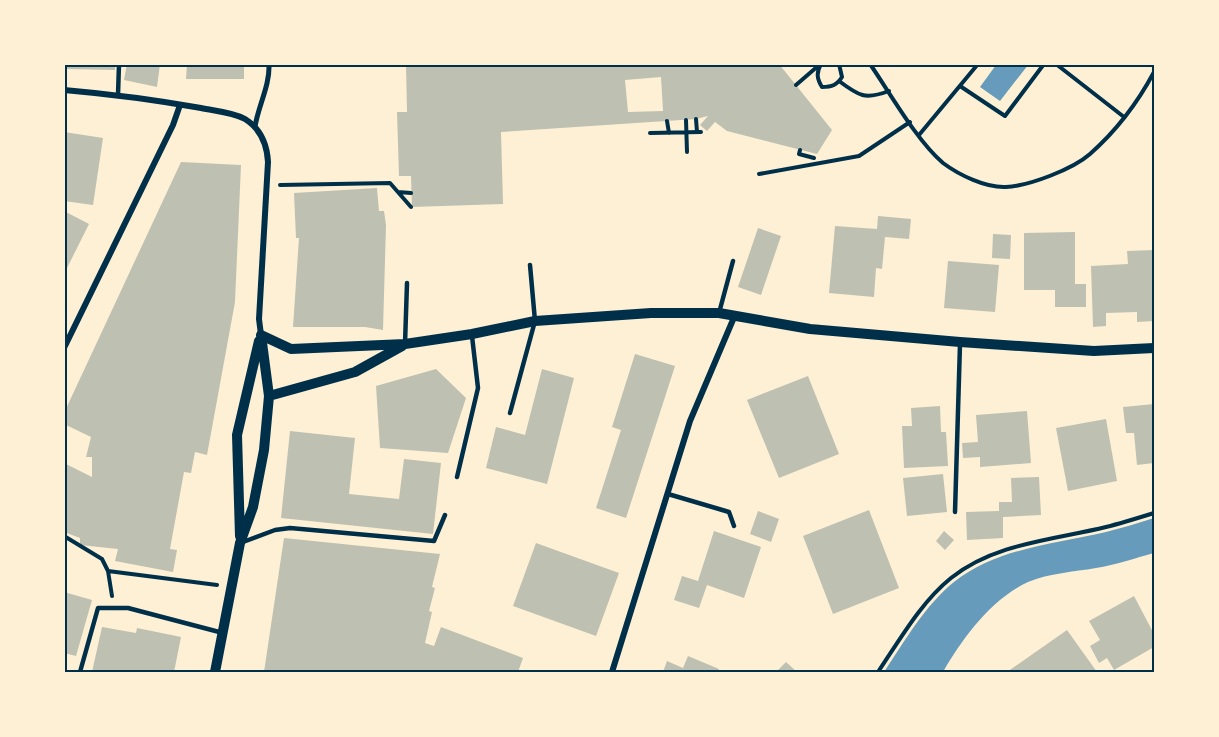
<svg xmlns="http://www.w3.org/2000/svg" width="1219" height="737" viewBox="0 0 1219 737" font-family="'Space Grotesk',sans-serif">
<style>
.water{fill:#669bbc}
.building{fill:#bec0b2;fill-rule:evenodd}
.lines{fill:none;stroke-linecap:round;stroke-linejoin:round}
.path{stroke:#003049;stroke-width:4}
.service{stroke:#003049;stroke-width:4.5}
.pedestrian{stroke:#003049;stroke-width:5}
.minor{stroke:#003049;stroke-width:6}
.tertiary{stroke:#003049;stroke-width:10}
.neatline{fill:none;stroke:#003049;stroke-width:2}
</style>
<rect width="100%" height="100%" fill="#fdf0d5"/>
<!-- water -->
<path class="water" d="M996,65h32l-28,36 -20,-14z
M1154,518v35c-19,5 -38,12 -58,15 -23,4 -46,5 -68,14 -37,17 -66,57 -85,90h-59c20,-30 42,-68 70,-90 43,-34 100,-38 152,-50 16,-4 32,-9 48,-14z"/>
<!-- building -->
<path class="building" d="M66,64h49v6l-49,-1z
M127,64h33l-3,23 -33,-7z
M187,64h57v15h-58z
M406,64h373l53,66 -15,24 -90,-23 -12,-9 -8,9 -7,-6 8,-9 -12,3 -195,13 2,72 -91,3 -1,-31h-12l-2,-64h10zM661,77l2,34 -35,1 -3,-32z
M64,132l39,6 -10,67 -29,-4z
M181,162l60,3 -6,137 -28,153 -12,-3 -4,21 -7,-1 -14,77 7,1 -4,22 -58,-11 3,-12 -38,-4v-7l-16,-6v-69l28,14v-20h-6l5,-20 -27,-13v-11z
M377,188l2,23h5l2,14 -3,105 -18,-3h-72l6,-89h-3l-2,-45z
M64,211l25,13 -25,50z
M878,216l33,3 -2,20 -24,-2 -3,32 -6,-1 -2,29 -45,-4 6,-67 42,3z
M758,228l23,8 -20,59 -23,-8z
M1075,232v52h11v23h-31v-17h-31v-57z
M993,234l18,1 -1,24 -18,-1z
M1154,250v71l-17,1v-10l-31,1v13l-13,1 -2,-61 37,-2 -1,-13z
M948,261l51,4 -4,47 -51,-4z
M635,354l40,12 -49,152 -30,-10 25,-78 -9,-3z
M436,369l30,29 -18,55 -68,-5 -4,-62z
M542,369l32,9 -27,106 -61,-16 10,-41 29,8z
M808,376l31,78 -60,24 -32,-78z
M1154,404v59l-17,2 -3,-32h-8l-3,-26z
M940,406l1,26h5l2,34 -44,2 -2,-42h10l-1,-18z
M1027,411l4,52 -51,4v-10l-17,1 -1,-15 16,-1 -2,-27z
M1106,419l11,62 -49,10 -12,-63z
M290,431l65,7 -6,56 50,5 5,-40 37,4 -8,71 -152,-16z
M943,474l4,38 -40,4 -4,-38z
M1039,477l2,38 -38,2v21l-36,2 -1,-28 33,-1v-9h13l-1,-24z
M869,510l30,78 -66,26 -30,-78z
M758,511l21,8 -8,23 -21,-8z
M714,531l47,16 -17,51 -37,-13 -8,23 -25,-8 8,-24 16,5z
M944,531l10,9 -9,10 -9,-9z
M284,538l156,16 -8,33 3,1 -6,23 3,1 -7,31 9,3 7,-19 82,31 -5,14h-254z
M536,543l83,30 -23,63 -83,-30z
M64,592l28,8 -16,56 -12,-3z
M1134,596l20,38v13l-40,23 -7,-12 -8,5 -9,-17 10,-6 -11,-19z
M102,627l34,6 1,-5 44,9 -7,35h-82z
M1067,630l30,42h-90z
M688,656l31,13 -2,3h-54l4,-11 16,7z
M786,662l11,10h-21z"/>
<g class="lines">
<!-- path -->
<path class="path" d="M821,64c-5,9 -4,15 1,23 10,0 15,-2 20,-10l-3,-13
M870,64c20,29 47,77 73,99 16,12 43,25 63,24 23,-1 67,-18 84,-33 26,-23 48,-52 64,-82
M1056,64l68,53
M839,81c20,15 26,19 50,10
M796,85l22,-19
M960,86l45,30 39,-52
M696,119l1,13
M686,120l1,32
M667,121l2,12
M650,133l51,-1
M919,135l59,-71
M800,150l-1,4 15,4
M759,174l100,-18 51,-34
M280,185l110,-2 21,24
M398,192l13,1
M64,536l38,23 6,12 109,14
M108,571l4,25
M878,672c21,-31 43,-70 73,-94 44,-35 102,-38 155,-51 16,-4 32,-9 48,-14"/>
<!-- service -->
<path class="service" d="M118,95l1,-31
M719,313l14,-52
M405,344l2,-61
M510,413l25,-92 -5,-56
M457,477l21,-89 -6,-52
M668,494l61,18 5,14
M955,512l5,-168
M243,542l32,-12 15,-2 144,13 11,-26
M80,672l18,-64h30l95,25"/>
<!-- pedestrian -->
<path class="pedestrian" d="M255,127c3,-21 15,-41 14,-63"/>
<!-- minor -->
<path class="minor" d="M64,90c46,4 92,10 137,18 14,3 32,4 44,11 16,10 22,25 23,43l-9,157 2,16
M64,348l109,-223 7,-20
M612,672l78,-251 45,-106"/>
<!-- tertiary -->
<path class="tertiary" d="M261,335l30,14 114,-5 67,-10 63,-13 116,-8h68l91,16 150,13 134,9 60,-3
M269,396l86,-24 47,-26
M240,536l-3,-101 22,-94
M215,672l25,-129 13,-36 11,-57 5,-54 -8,-61"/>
</g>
<!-- border -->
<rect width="1219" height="737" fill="none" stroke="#fdf0d5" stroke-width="132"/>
<rect x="66" y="66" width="1087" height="605" class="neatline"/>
</svg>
